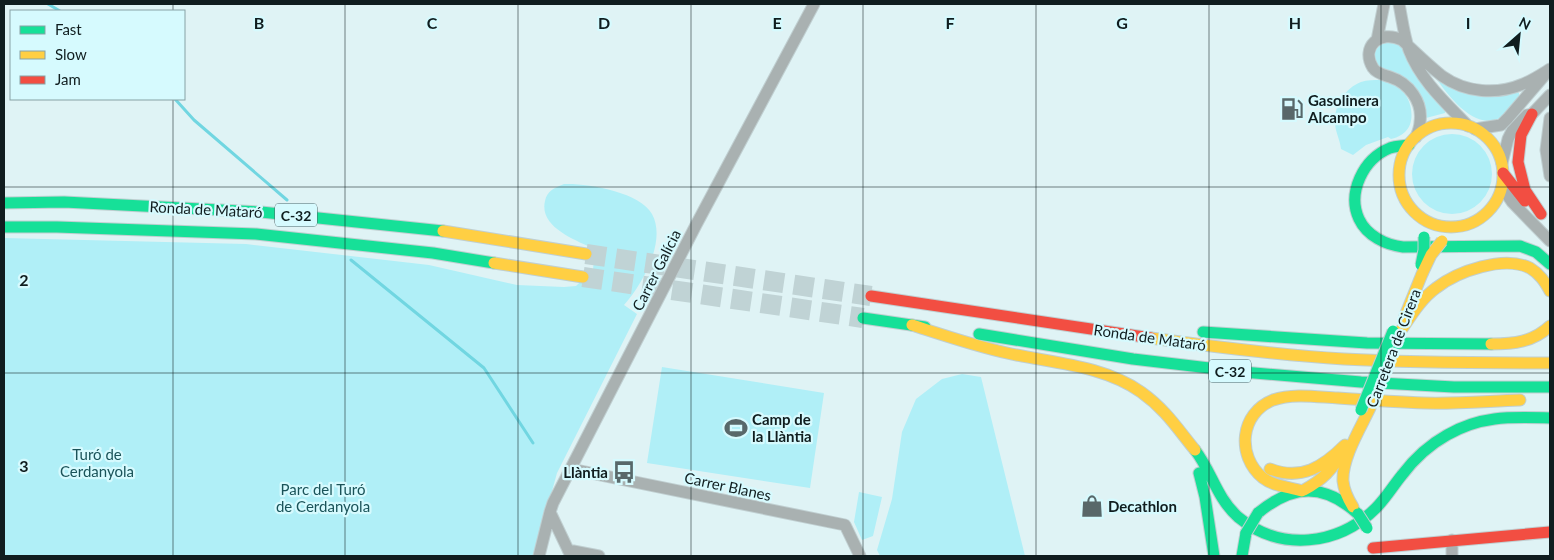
<svg xmlns="http://www.w3.org/2000/svg" width="1554" height="560" viewBox="0 0 1554 560" font-family="Lato,sans-serif">
<style>
.green{fill:#b0eff7}
.lines{fill:none;stroke-linecap:round;stroke-linejoin:round}
.stream{stroke:#71d6e1;stroke-width:3}
.highway-tunnel{stroke:#c0d3d5;stroke-width:20;stroke-dasharray:20 10;stroke-linecap:butt}
.street-casing{stroke:#c0cfd1;stroke-width:13}
.fast-casing{stroke:#c0cfd1;stroke-width:13}
.slow-casing{stroke:#c0cfd1;stroke-width:13}
.jam-casing{stroke:#c0cfd1;stroke-width:13}
.street{stroke:#a9b1b1;stroke-width:11}
.fast{stroke:#16e098;stroke-width:11}
.slow{stroke:#ffcf43;stroke-width:11}
.jam{stroke:#f24e42;stroke-width:11}
.fast-bridge-casing{stroke:#c0cfd1;stroke-width:13;stroke-linecap:butt}
.slow-bridge-casing{stroke:#c0cfd1;stroke-width:13;stroke-linecap:butt}
.fast-bridge{stroke:#16e098;stroke-width:11}
.slow-bridge{stroke:#ffcf43;stroke-width:11}
.grid{fill:none;stroke:#101d1f;stroke-width:1;stroke-opacity:0.55}
.labels{text-anchor:middle;dominant-baseline:central;stroke-width:4.5;stroke-linejoin:round;paint-order:stroke}
.shield{fill:#d6fafe;stroke:#4b5f62;stroke-width:1}
.shield-label{font-size:14px;font-weight:bold;fill:#101d1f}
.poi-label{font-size:15px;font-weight:bold;fill:#101d1f;stroke:#d6fafe;text-anchor:start}
.street-label{font-size:15px;fill:#101d1f;stroke:#d6fafe}
.park-label{font-size:15px;fill:#1a5359;stroke:#d6fafe}
.grid-label{font-size:16px;text-anchor:middle;font-weight:bold;fill:#101d1f;stroke:#d6fafe;stroke-width:4.5;stroke-linejoin:round;paint-order:stroke}
</style>
<rect width="100%" height="100%" fill="#dff3f5"/>
<!-- green -->
<path class="green" d="M1388,41l8,1 5,4 25,42 19,23v2l-19,5c-1,-30 -19,-42 -47,-49l-4,-9v-9l7,-8z
M1434,75l4,3 79,14 2,1v3c-3,7 -9,14 -15,19 -26,21 -57,-20 -70,-40z
M1380,80c7,2 13,4 19,8 12,8 18,33 6,44 -3,3 -9,6 -14,7l-3,-2 -22,8 -13,10 -12,-6c-1,-10 -6,-17 -6,-27 -1,-16 10,-34 26,-40 6,-2 13,-2 19,-2z
M1412 174a40 40 0 1 1 80 0a40 40 0 1 1-80 0Z
M564,184c23,-1 76,8 88,30 15,27 -10,71 -28,91l13,9 -80,159 -23,83h-530v-318l242,6 183,21 88,20 47,2 12,-1 17,-16 1,-12 -4,-11c-17,-8 -51,-21 -45,-46 2,-10 9,-13 19,-17z
M662,367l162,26 -14,95 -163,-25z
M962,374l19,3 44,179h-145l-3,-6 15,-51 10,-67 14,-33 26,-20z
M859,492l23,5 -9,39 -11,4 -8,-18z"/>
<g class="lines">
<!-- stream -->
<path class="stream" d="M48,4l12,7
M175,99l19,21 93,80
M351,260l133,108 49,75"/>
<!-- highway-tunnel -->
<path class="highway-tunnel" d="M586,254l285,42
M583,277l280,41"/>
<defs>
<path id="street" d="M1399,4c3,15 5,32 10,46 12,31 37,53 59,76
M1377,40l7,-36
M1550,118l-4,32 4,26
M1475,129l26,-4 7,-7 36,-42
M1416,137c2,-5 4,-10 4,-15 3,-20 -11,-39 -30,-45 -5,-2 -13,-3 -17,-9 -13,-21 7,-39 29,-28 13,12 26,25 40,36 24,17 55,19 81,8 10,-4 19,-10 27,-15
M1502,163l6,-24 4,-8 15,-16 5,-1 18,-19
M1502,187l10,15 38,39
M571,469l274,56 15,31
M550,512l21,44
M568,550l31,6
M539,556l11,-44 3,-9 143,-278 118,-221
M1452,556v-16"/>
<path id="fast" d="M1409,145c-6,1 -13,1 -19,3 -27,11 -43,45 -31,71 8,17 27,26 44,28l117,-1 16,6 14,12
M4,203l60,-1 197,10 182,19
M4,227h53l199,7 177,19 61,10
M863,318l62,9
M1203,332l164,11 124,1
M979,334l154,25 110,13 118,10 93,5h96
M1195,450c17,22 21,47 43,67 42,35 100,29 138,-9 10,-10 17,-22 26,-33 12,-16 27,-30 45,-40 34,-20 65,-18 103,-17
M1199,473l6,24 9,59
M1258,513c35,-29 66,-30 100,1
M1242,556l4,-23"/>
<path id="slow" d="M1399 175a52 52 0 1 1 104 0a52 52 0 1 1-104 0Z
M443,231l143,23
M494,263l89,14
M1405,316l17,-42
M912,325c31,10 63,21 95,28 44,10 96,12 134,39 24,17 36,36 54,58
M1402,329c10,-15 20,-31 34,-41 22,-17 68,-33 94,-20 10,6 15,14 20,23
M1151,338c64,9 129,17 193,21 69,4 137,4 206,4
M1491,344c23,0 42,-2 59,-18
M1270,469c31,12 53,-2 75,-24
M1304,490c18,-10 29,-20 38,-39
M1302,491c-13,-4 -29,-5 -39,-13 -27,-22 -23,-65 10,-78 21,-7 44,-3 65,-2 29,2 58,4 87,5 31,1 64,-2 95,-3
M1353,507c-5,-8 -9,-16 -10,-26 -1,-23 17,-52 27,-73"/>
<path id="jam" d="M1532,114l-11,21 -3,27 7,28 16,24
M1503,173l22,28
M871,296l280,42
M1373,548l177,-16"/>
</defs>
<!-- street casing -->
<use href="#street" class="street-casing"/>
<!-- fast casing -->
<use href="#fast" class="fast-casing"/>
<!-- slow casing -->
<use href="#slow" class="slow-casing"/>
<!-- jam casing -->
<use href="#jam" class="jam-casing"/>
<!-- street -->
<use href="#street" class="street"/>
<!-- fast -->
<use href="#fast" class="fast"/>
<!-- slow -->
<use href="#slow" class="slow"/>
<!-- jam -->
<use href="#jam" class="jam"/>
<defs>
<path id="fast-bridge" d="M1421,265l3,-15v-13
M1361,410l32,-79
M1358,514l9,14
M1246,533l12,-20"/>
<path id="slow-bridge" d="M1422,274l9,-19 11,-14"/>
</defs>
<!-- fast-bridge casing -->
<use href="#fast-bridge" class="fast-bridge-casing"/>
<!-- slow-bridge casing -->
<use href="#slow-bridge" class="slow-bridge-casing"/>
<!-- fast-bridge -->
<use href="#fast-bridge" class="fast-bridge"/>
<!-- slow-bridge -->
<use href="#slow-bridge" class="slow-bridge"/>
</g>
<!-- grid -->
<path class="grid" d="M173,4v7M345,4v552M518,4v552M691,4v552M863,4v552M1036,4v552M1209,4v552M1381,4v552M173,99v457M4,187h1546M4,373h1546"/>
<!-- icons -->
<defs>
<symbol id="fuel-bare" viewBox="-9 -9 18 18"><path d="M-5.5-6h7V0h2V4h1.3V-2.5L3-4.5l.8-.8L6-3V5H2.5V1h-1V6h-7ZM-4.2-4.7v3.2H.2V-4.7Z" fill="#58686a" stroke="#d6fafe" stroke-width="2.5" paint-order="stroke"/></symbol>
<symbol id="stadium-bare" viewBox="-9 -9 18 18"><path d="M0-5a6.5 5 0 1 0 0 10a6.5 5 0 1 0 0-10ZM-3.5-1.8h7v3.6h-7Z" fill="#58686a" stroke="#d6fafe" stroke-width="2.5" paint-order="stroke"/></symbol>
<symbol id="bus-bare" viewBox="-9 -9 18 18"><path d="M-5-6H5V4H4V6H2V4H-2V6H-4V4H-5ZM-3.5-4V0h7V-4ZM-3.5 1.2v1.5H-2V1.2ZM2 1.2v1.5H3.5V1.2Z" fill="#58686a" stroke="#d6fafe" stroke-width="2.5" paint-order="stroke"/></symbol>
<symbol id="shop-bare" viewBox="-9 -9 18 18"><path d="M-5-2.5h2.3a2.7 3.5 0 0 1 5.4 0H5L5.5 6h-11ZM-1.5-2.5h3a1.5 2.3 0 0 0-3 0Z" fill="#58686a" stroke="#d6fafe" stroke-width="2.5" paint-order="stroke"/></symbol>
</defs>
<g fill-rule="evenodd">
<use href="#fuel-bare" x="1276" y="93" width="32" height="32"/>
<use href="#stadium-bare" x="720" y="412" width="32" height="32"/>
<use href="#bus-bare" x="608" y="456" width="32" height="32"/>
<use href="#shop-bare" x="1076" y="490" width="32" height="32"/>
</g>
<g class="labels">
<!-- shield labels -->
<g class="shield">
<rect x="275" y="203.5" width="42" height="23" rx="4"/>
<rect x="1209" y="359.5" width="42" height="23" rx="4"/>
</g>
<g class="shield-label">
<text x="296" y="215">C-32</text>
<text x="1230" y="371">C-32</text>
</g>
<!-- poi labels -->
<g class="poi-label">
<text x="1308" y="100">Gasolinera<tspan x="1308" dy="17">Alcampo</tspan></text>
<text x="752" y="419">Camp de<tspan x="752" dy="17">la Llàntia</tspan></text>
<text x="608" y="472" text-anchor="end">Llàntia</text>
<text x="1108" y="506">Decathlon</text>
</g>
<!-- street labels -->
<g class="street-label">
<text transform="translate(206 209) rotate(3)">Ronda de Mataró</text>
<text transform="translate(656 270) rotate(-63)">Carrer Galícia</text>
<text transform="translate(1150 337) rotate(8)">Ronda de Mataró</text>
<text transform="translate(1393 348) rotate(-69)">Carretera de Cirera</text>
<text transform="translate(728 486) rotate(12)">Carrer Blanes</text>
</g>
<!-- park labels -->
<g class="park-label">
<text x="97" y="454">Turó de<tspan x="97" dy="17">Cerdanyola</tspan></text>
<text x="323" y="489">Parc del Turó<tspan x="323" dy="17">de Cerdanyola</tspan></text>
</g>
</g>
<g class="grid-label">
<text x="259" y="29">B</text>
<text x="432" y="29">C</text>
<text x="604" y="29">D</text>
<text x="777" y="29">E</text>
<text x="950" y="29">F</text>
<text x="1122" y="29">G</text>
<text x="1295" y="29">H</text>
<text x="1468" y="29">I</text>
<text x="24" y="286">2</text>
<text x="24" y="472">3</text>
</g>
<!-- border -->
<rect width="1554" height="560" fill="none" stroke="#101d1f" stroke-width="10"/>
<!-- legend -->
<rect x="10" y="10" width="175" height="90" fill="#d6fafe" stroke="#87a2a5"/>
<rect x="20" y="26" width="25" height="8" fill="#16e098" stroke="#87a2a5"/>
<text x="55" y="35" font-size="15" fill="#101d1f">Fast</text>
<rect x="20" y="51" width="25" height="8" fill="#ffcf43" stroke="#87a2a5"/>
<text x="55" y="60" font-size="15" fill="#101d1f">Slow</text>
<rect x="20" y="76" width="25" height="8" fill="#f24e42" stroke="#87a2a5"/>
<text x="55" y="85" font-size="15" fill="#101d1f">Jam</text>
<!-- north arrow -->
<g transform="translate(1519 35) rotate(27)" stroke="#d6fafe" stroke-width="4" paint-order="stroke">
<path d="M0-4L9 19L0 12L-9 19Z" fill="#101d1f"/>
<text y="-8" font-size="14" font-weight="bold" text-anchor="middle" fill="#101d1f">N</text>
</g>
</svg>
